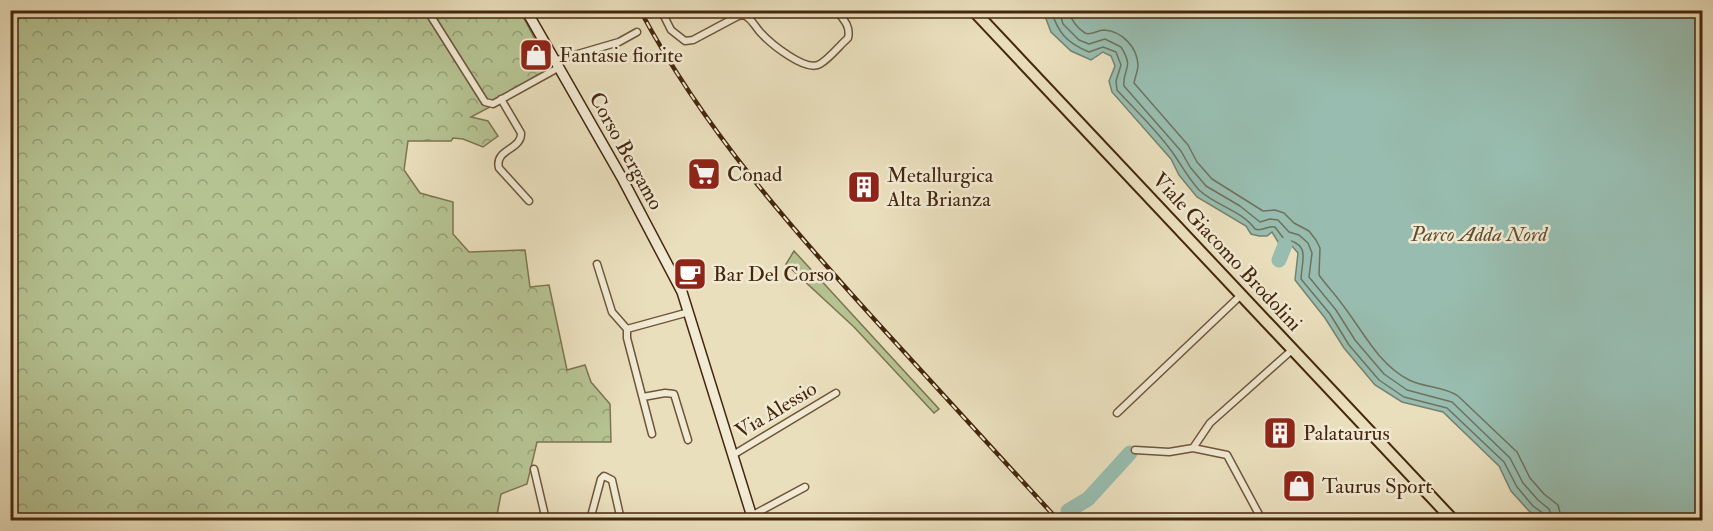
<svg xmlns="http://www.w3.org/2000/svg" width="1713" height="531" viewBox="0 0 1713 531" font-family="'IM FELL Double Pica',serif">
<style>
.grass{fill:#b5c292;stroke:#7e7450;stroke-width:1.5}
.forest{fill:url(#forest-crowns);stroke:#7e7450;stroke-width:1.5}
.water{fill:#98bdb0;stroke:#77816f;stroke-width:1.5}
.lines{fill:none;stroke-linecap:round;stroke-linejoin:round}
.shore{stroke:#6f725e;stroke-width:1.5}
.river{stroke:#98bdb0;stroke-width:15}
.minor-casing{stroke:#6f5539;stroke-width:9}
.secondary-casing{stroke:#46270d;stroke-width:12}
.primary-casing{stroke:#46270d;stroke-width:14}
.minor{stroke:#f1ead4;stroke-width:6}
.secondary{stroke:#f1ead4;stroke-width:9}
.primary{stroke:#eadfbd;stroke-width:10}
.rail-casing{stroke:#46270d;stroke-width:4.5}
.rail{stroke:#f1ead4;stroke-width:2;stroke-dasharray:7;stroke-linecap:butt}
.labels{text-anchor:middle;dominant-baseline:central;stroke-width:5;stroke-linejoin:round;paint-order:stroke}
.poi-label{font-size:21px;fill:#46270d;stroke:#f1ead4;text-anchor:start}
.street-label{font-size:21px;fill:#46270d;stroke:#f1ead4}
.park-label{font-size:21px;font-style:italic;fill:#624e2e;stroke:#f1ead4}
</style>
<defs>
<pattern id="forest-crowns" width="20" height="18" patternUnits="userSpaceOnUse" patternTransform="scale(1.5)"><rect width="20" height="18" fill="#b5c292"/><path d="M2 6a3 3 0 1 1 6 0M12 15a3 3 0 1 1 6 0" fill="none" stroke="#959e76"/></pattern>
</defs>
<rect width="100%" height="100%" fill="#eadfbd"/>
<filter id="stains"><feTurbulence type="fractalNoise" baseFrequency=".00333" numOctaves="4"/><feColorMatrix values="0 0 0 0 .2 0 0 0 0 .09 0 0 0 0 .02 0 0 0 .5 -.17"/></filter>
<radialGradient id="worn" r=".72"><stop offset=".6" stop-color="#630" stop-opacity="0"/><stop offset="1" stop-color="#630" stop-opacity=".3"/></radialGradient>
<!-- grass -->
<path class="grass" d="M794,251l145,158 -5,4 -80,-86 -68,-63z"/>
<!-- forest -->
<path class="forest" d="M10,11h510l33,62 -82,44 17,4 10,15 -15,11 -20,-8 -10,-1 -2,3h-43l-4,29 16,23 33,9v32l16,18 56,-2 5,37 19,-2 18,85 18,-5 6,17 19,22 1,38h-74l-10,42 -26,10 -5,26h-485z"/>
<!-- water -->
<path class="water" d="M1043,11h659v509h-160l-13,-9 -18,-20 -12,-25 -56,-54 -41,-10 -27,-17 -31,-37 -19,-30 -30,-38 3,-27 -6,-7 -12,-1 -8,-13 -5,4h-8l-8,-2 -5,-8 -49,-29 -18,-22 -8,-16 -59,-67 -3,-11 6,-15 -4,-10 -8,-4 -12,8 -20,-9 -20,-19z"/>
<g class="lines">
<!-- shore -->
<path class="shore" d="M1051,10c7,23 16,33 38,42l14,-5 13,5 5,13 -5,16 1,9c19,21 42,42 58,66 8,12 14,23 24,34 17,16 42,20 56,39 8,3 12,-4 20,-2l9,12c27,5 18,19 17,40l29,35 19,31 30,35 25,17 43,11 57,54 13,25 16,19 11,8 1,6
M1059,10l4,14 16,16 10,4 16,-5 16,8c14,22 1,22 3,39l57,65 9,16 16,19 34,20 20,16 10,-3 8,1 11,12 10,3 9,8 4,10 -3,24 27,33 19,30 29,34 23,16 45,12 58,56 13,25 15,17 11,9 4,11
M1068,10c3,9 9,18 17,23 6,3 12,-3 19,-3 18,1 33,17 34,35 0,6 -3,12 -4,18l54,62 9,17 15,17 51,32 12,-1 9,3 10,10 15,8 7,9 4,8 -1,27c7,10 16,19 23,29 21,27 36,60 67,76 16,8 35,6 49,16l59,56 13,26 14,16 14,11 4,15"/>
<!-- river -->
<path class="river" d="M1279,260l6,-15
M1068,511l20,-12 42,-46"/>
<defs>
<path id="minor" d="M427,10l58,92 8,2 65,-36
M661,10l10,20 14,11 8,-1 45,-24 6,-1c8,4 10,10 16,17 10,11 46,41 60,32 10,-6 19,-18 28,-26 3,-12 -5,-19 -12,-28
M554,61l65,-19 18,-10
M501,99l20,34c1,17 -27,16 -22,35l30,33
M597,264l15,48 15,17
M643,397l22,-4 9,1 14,46
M1117,413l123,-117
M652,434l-25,-96v-9l62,-17
M1193,448l17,-25 82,-73
M1135,450l34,2 24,-4 34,7 35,65
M733,455l103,-62
M534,469l12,51
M751,516l54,-29
M590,520l11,-41 3,-3 8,4 9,40"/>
<path id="secondary" d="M526,10l96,168 60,114 71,228"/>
<path id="primary" d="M973,10l480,510"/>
</defs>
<!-- minor casing -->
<use href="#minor" class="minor-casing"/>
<!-- secondary casing -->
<use href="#secondary" class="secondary-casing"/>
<!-- primary casing -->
<use href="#primary" class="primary-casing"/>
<!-- minor -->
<use href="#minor" class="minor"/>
<!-- secondary -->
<use href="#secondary" class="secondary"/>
<!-- primary -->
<use href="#primary" class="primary"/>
<defs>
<path id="rail" d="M640,10c64,120 153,220 244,320 58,64 116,127 174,190"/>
</defs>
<!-- rail casing -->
<use href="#rail" class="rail-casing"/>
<!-- rail -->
<use href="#rail" class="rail"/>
</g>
<!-- icons -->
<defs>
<symbol id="shop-square" viewBox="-11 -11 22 22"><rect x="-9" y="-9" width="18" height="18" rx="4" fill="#8f2418" stroke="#f1ead4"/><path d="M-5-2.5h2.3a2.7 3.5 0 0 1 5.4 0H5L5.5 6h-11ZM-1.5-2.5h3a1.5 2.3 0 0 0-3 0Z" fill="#fff"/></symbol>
<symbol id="supermarket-square" viewBox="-11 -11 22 22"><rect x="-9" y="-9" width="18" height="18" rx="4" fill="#8f2418" stroke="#f1ead4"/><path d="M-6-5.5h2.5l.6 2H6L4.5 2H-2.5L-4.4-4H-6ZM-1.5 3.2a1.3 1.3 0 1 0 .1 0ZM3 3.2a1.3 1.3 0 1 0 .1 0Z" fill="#fff"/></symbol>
<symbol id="building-square" viewBox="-11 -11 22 22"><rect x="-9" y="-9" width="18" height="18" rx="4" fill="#8f2418" stroke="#f1ead4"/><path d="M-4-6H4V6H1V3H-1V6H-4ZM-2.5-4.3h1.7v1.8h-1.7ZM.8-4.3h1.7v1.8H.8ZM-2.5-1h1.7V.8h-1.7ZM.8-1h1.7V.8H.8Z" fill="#fff"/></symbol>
<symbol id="cafe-square" viewBox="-11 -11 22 22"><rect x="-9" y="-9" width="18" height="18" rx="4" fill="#8f2418" stroke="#f1ead4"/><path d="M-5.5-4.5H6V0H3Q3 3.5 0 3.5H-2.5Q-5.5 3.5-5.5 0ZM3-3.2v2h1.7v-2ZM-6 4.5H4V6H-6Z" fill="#fff"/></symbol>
</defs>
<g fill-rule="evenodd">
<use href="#shop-square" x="517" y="36" width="38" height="38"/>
<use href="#supermarket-square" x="685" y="155" width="38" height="38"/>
<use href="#building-square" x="845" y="168" width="38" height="38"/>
<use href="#cafe-square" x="671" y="255" width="38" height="38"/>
<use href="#building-square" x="1261" y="414" width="38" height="38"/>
<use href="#shop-square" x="1280" y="467" width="38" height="38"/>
</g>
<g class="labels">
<!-- poi labels -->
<g class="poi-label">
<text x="559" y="55">Fantasie fiorite</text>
<text x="727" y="174">Conad</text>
<text x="887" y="175">Metallurgica<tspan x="887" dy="24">Alta Brianza</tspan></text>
<text x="713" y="274">Bar Del Corso</text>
<text x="1303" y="433">Palataurus</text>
<text x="1322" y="486">Taurus Sport</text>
</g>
<!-- street labels -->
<g class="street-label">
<text transform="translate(626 151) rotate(61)">Corso Bergamo</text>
<text transform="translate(1227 252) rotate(47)">Viale Giacomo Brodolini</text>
<text transform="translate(776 410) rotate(-31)">Via Alessio</text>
</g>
<!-- park labels -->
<g class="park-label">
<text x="1479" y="234">Parco Adda Nord</text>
</g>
</g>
<!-- margin -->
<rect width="1713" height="531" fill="none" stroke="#eadfbd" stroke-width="36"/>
<rect x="12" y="12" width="1689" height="507" fill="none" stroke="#46270d" stroke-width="3"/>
<rect x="18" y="18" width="1677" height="495" fill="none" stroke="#46270d" stroke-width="1.5"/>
<rect width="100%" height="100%" filter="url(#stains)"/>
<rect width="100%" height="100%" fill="url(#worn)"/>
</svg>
